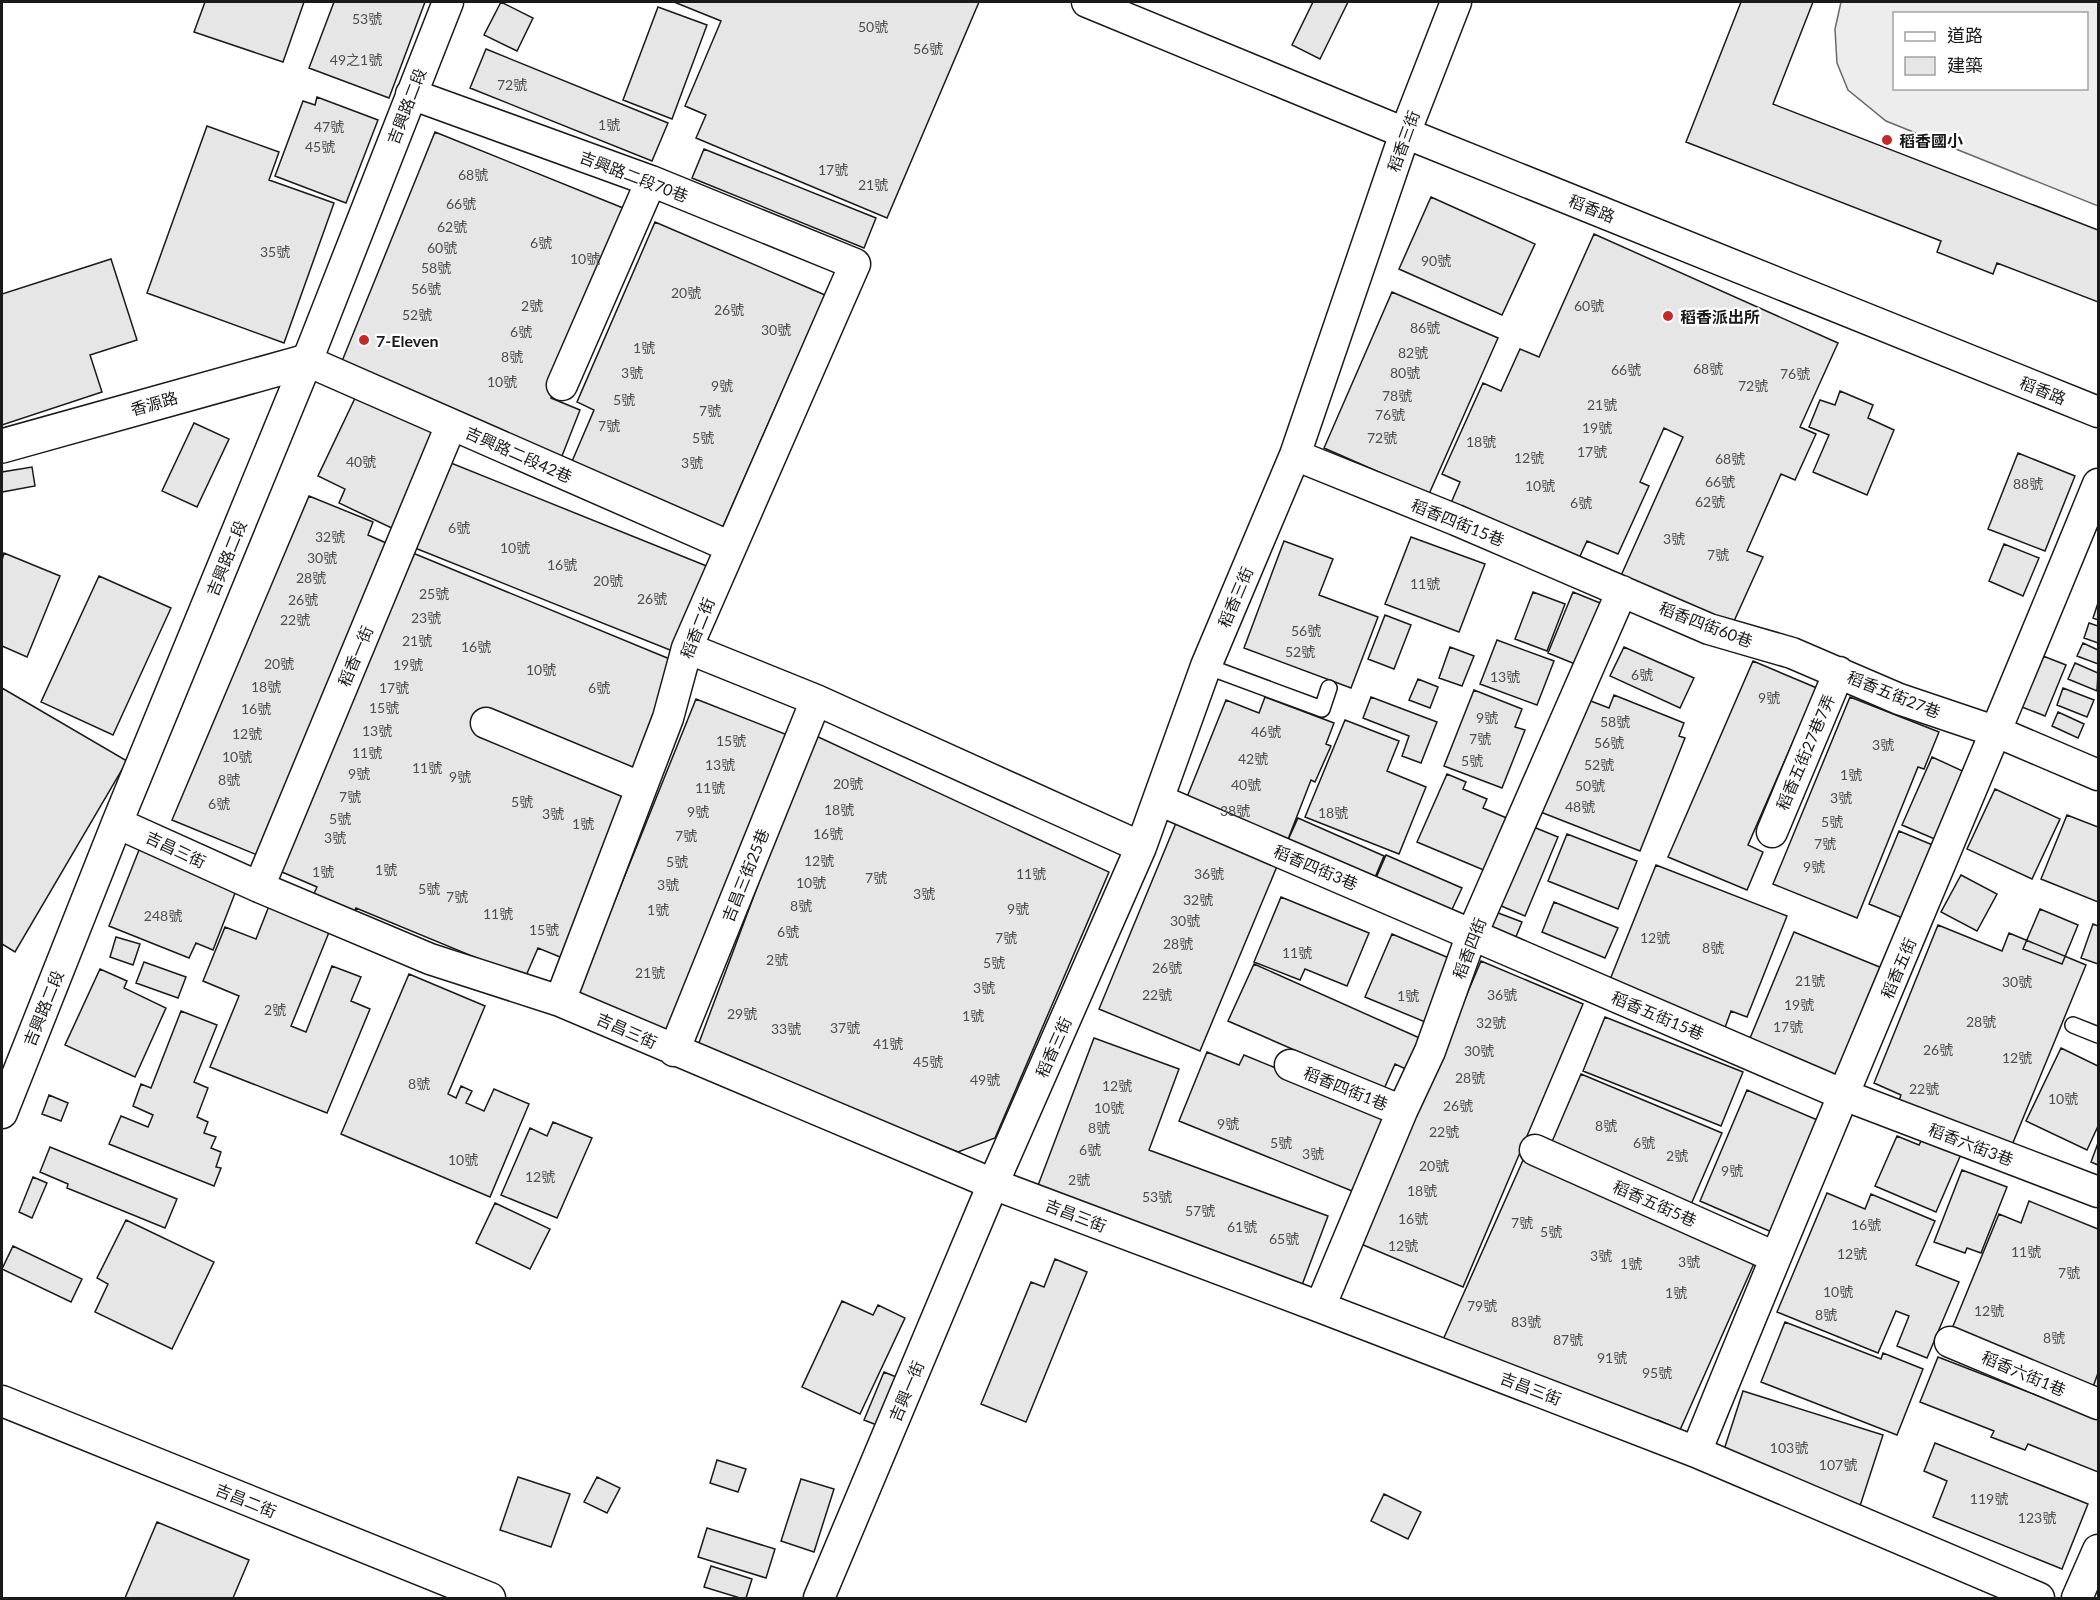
<svg xmlns="http://www.w3.org/2000/svg" width="2100" height="1600" viewBox="0 0 2100 1600" font-family="Lato,'Noto Sans TC',sans-serif">
<style>
.built{fill:#ededed;stroke:#6a6a6a;stroke-width:1.5;fill-rule:evenodd}
.building{fill:#e6e6e6;stroke:#1a1a1a;stroke-width:1.5}
.lines{fill:none;stroke-linecap:round;stroke-linejoin:round}
.service-casing{stroke:#1a1a1a;stroke-width:18}
.minor-casing{stroke:#1a1a1a;stroke-width:33}
.tertiary-casing{stroke:#1a1a1a;stroke-width:36}
.service{stroke:#fff;stroke-width:15}
.minor{stroke:#fff;stroke-width:30}
.tertiary{stroke:#fff;stroke-width:33}
.poi-dot{fill:#c62828;stroke:#fff;stroke-width:2}
.labels{text-anchor:middle;dominant-baseline:central;stroke-width:4.5;stroke-linejoin:round;paint-order:stroke}
.number-label{font-size:14px;fill:#4d4d4d}
.street-label{font-size:16px;fill:#1a1a1a;stroke:#fff}
.poi-label{font-size:16px;font-weight:bold;fill:#1a1a1a;stroke:#fff;text-anchor:start}
</style>
<rect width="100%" height="100%" fill="#fff"/>
<!-- built -->
<path class="built" d="M1841,2h257v204l-212,-85 -38,-31 -11,-27 -2,-34zM1894,14h192v74h-192z"/>
<!-- building -->
<path class="building" d="M205,2h99l-21,60 -89,-30z
M334,2h91l-36,96 -80,-30z
M501,2l32,16 -16,33 -33,-16z
M674,2h305l-92,216 -191,-80 10,-23 -21,-9 36,-85z
M1313,2h35l-28,57 -28,-14z
M1741,2h72l-40,102 325,126v72l-101,-39 -4,11 -56,-22 4,-11 -255,-99z
M658,7l49,18 -35,94 -49,-19z
M486,49l182,74 -16,38 -182,-73z
M317,97l61,23 -32,83 -71,-27 28,-75 12,4z
M207,126l72,26 -10,28 65,23 -50,140 -137,-50z
M435,132l193,78 -77,188 29,12 -20,51 -222,-90z
M704,149l172,69 -12,30 -172,-70z
M1431,197l104,47 -33,71 -103,-46z
M655,222l170,73 -104,236 -151,-65 24,-56 -17,-8z
M1594,234l244,109 -38,84 16,7 -21,46 -14,-6 -34,77 16,6 -33,73 -111,-50 64,-143 -19,-9 -24,54 9,4 -31,68 -31,-13 -12,26 -127,-57 12,-28 -18,-8 41,-91 18,8 19,-42 19,8z
M111,259l26,81 -47,15 12,37 -100,33v-131z
M1392,292l106,46 -69,156 -105,-46z
M1840,391l33,14 -5,13 26,12 -27,65 -54,-23 16,-37 -20,-8 11,-27 15,5z
M357,394l87,41 -46,96 -59,-28 6,-14 -27,-13z
M194,423l35,16 -32,68 -35,-16z
M2018,453l57,23 -30,75 -57,-22z
M441,459l268,108 -34,85 -270,-108z
M32,467l3,19 -33,6v-20z
M309,496l64,26 -5,13 25,11 -131,311 -90,-37z
M1411,537l74,27 -26,68 -74,-28z
M1284,541l49,18 -14,36 59,22 -27,71 -107,-40z
M2004,544l35,14 -16,38 -34,-15z
M408,551l269,111 -46,110 -150,-62 -8,20 160,66 -68,163 -27,-11 -13,30 -169,-70 -6,14 -41,-17 8,-18 -42,-18z
M4,553l56,23 -33,81 -25,-11v-86z
M99,576l72,32 -58,127 -72,-33z
M1533,592l32,12 -18,47 -32,-12z
M1573,592l32,13 -25,61 -32,-13z
M2098,603v17l-5,-2z
M1385,615l26,10 -17,44 -26,-10z
M2089,623l9,3v17l-14,-5z
M1497,640l57,21 -17,44 -57,-21z
M2083,643l15,7v14l-21,-8z
M1450,647l24,9 -12,30 -23,-8z
M1624,647l70,31 -14,30 -70,-32z
M2043,656l23,9 -21,51 -23,-9z
M1753,661l71,30 -22,50 -7,-4 -47,108 15,7 -16,38 -79,-33z
M2075,663l23,10 -1,18 -29,-12z
M1418,679l20,8 -8,21 -21,-8z
M2,688l125,73 -112,191 -13,-8z
M2063,688l31,12 -7,17 -30,-12z
M1474,690l48,19 -7,18 10,3 -23,58 -58,-22z
M1614,695l70,28 -5,13 6,2 -45,113 -102,-40 45,-113 26,10z
M1265,697l69,26 -8,21 5,2 -16,36 -4,-2 -26,67 -102,-40 43,-107 33,13z
M1371,697l66,25 -16,41 -19,-7 7,-20 -46,-18z
M1850,697l89,35 -15,37 -6,-2 -61,151 -84,-34z
M696,699l99,39 -123,298 -96,-39z
M2058,712l26,12 -6,14 -26,-12z
M1345,720l54,21 -12,30 39,16 -27,67 -94,-37z
M814,735l295,137 -114,266 -37,14 -261,-104z
M1932,757l35,16 -30,67 -35,-15z
M1447,774l19,8 -3,7 24,10 -4,9 26,11 -23,52 -69,-29z
M1995,789l65,30 -28,60 -65,-30z
M2067,815l31,12v75l-57,-23z
M1298,818l86,38 -13,31 -87,-38z
M1176,823l102,41 -78,187 -101,-42z
M1531,826l27,11 -33,79 -26,-11z
M1899,831l36,15 -30,73 -36,-15z
M1567,834l70,27 -19,48 -70,-28z
M141,845l98,38 -26,67 -17,-7 -7,15 -80,-32z
M1386,855l76,33 -14,30 -75,-33z
M1656,865l131,51 -40,101 -16,-6 -8,22 -116,-46z
M1961,875l36,19 -20,37 -36,-19z
M1281,897l88,36 -22,53 -42,-17 -5,11 -46,-18z
M271,901l61,24 -41,101 15,6 26,-66 29,11 -10,24 19,8 -43,104 -117,-46 29,-71 -36,-15 22,-54 31,12z
M1554,902l64,26 -13,30 -63,-26z
M2040,909l38,16 -16,39 -39,-15z
M1493,911l29,11 -9,22 -28,-12z
M2093,924l5,2v38l-17,-6z
M1938,925l64,26 7,-18 77,32 -74,180 -86,-35 -3,7 -26,-11 4,-11 -27,-12z
M1794,932l88,36 -46,111 -88,-36z
M1392,934l64,27 -26,63 -65,-27z
M116,937l24,7 -7,21 -23,-8z
M1481,961l102,43 -120,283 -102,-43z
M144,962l42,15 -8,21 -42,-15z
M1254,964l170,76 -14,31 -15,-7 -11,25 -156,-68z
M100,969l27,12 -3,7 42,20 -31,69 -70,-32z
M409,974l76,32 -37,88 8,4 5,-12 11,5 -6,12 18,8 10,-22 35,15 -39,93 -149,-63z
M181,1011l36,14 -23,57 14,6 -11,29 11,5 -4,11 12,4 -5,11 10,4 -5,15 5,1 -7,18 -105,-42 12,-28 27,11 5,-12 -20,-9 8,-22 10,4z
M1605,1017l138,55 -22,54 -138,-55z
M1094,1038l85,31 -30,81 179,66 -26,69 -265,-97z
M2061,1048l37,18v60l-11,24 -61,-29z
M1207,1052l32,13 5,-10 146,60 -33,78 -178,-72z
M1581,1074l141,59 -33,76 -141,-58z
M1747,1090l75,32 -48,111 -74,-32z
M49,1095l19,8 -7,18 -19,-7z
M553,1122l39,16 -35,80 -56,-23 29,-67 17,8z
M1924,1135l38,17 -26,60 -61,-26 22,-50 22,9z
M2098,1143v22l-7,-3z
M50,1147l127,52 -12,29 -98,-40 1,-4 -28,-12z
M1524,1158l232,101 -76,171 -22,-10 -5,9 -211,-87z
M1962,1170l45,17 -26,66 -14,-5 -2,5 -31,-11z
M33,1177l14,6 -15,35 -13,-6z
M1827,1193l38,16 6,-15 64,27 -19,44 43,17 -32,76 -30,-12 12,-30 -13,-5 -18,42 -101,-41z
M2029,1201l69,28v162l-147,-60 48,-117 22,9z
M495,1203l55,26 -20,40 -54,-26z
M126,1220l88,42 -42,87 -77,-37 13,-28 -11,-6z
M13,1246l69,33 -11,23 -69,-33z
M1055,1259l32,13 -61,150 -45,-18 50,-122 13,5z
M842,1301l31,14 5,-10 27,13 -45,96 -58,-27z
M1785,1322l96,37 2,-6 40,16 -26,66 -136,-53z
M1938,1357l160,62v53l-70,-28 -3,6 -34,-13 3,-6 -74,-29z
M884,1372l22,9 -19,48 -23,-9z
M2098,1373v25l-8,-3z
M1743,1391l140,44 -24,74 -137,-53z
M1935,1443l153,61 -26,65 -129,-52 14,-36 -23,-10z
M717,1460l29,9 -8,23 -28,-9z
M518,1477l52,17 -19,53 -51,-17z
M597,1477l23,11 -13,25 -23,-11z
M801,1479l33,10 -20,63 -33,-11z
M1384,1494l37,18 -13,27 -37,-18z
M157,1522l92,38 -16,38h-108z
M707,1528l68,21 -9,29 -68,-21z
M711,1566l41,13 -6,19h-6l-36,-11z"/>
<g class="lines">
<defs>
<path id="service" d="M1206,666l116,43 7,-21
M2073,1025l25,10"/>
<path id="minor" d="M1087,2l318,131 693,279
M411,94l240,87 204,83 -168,384 -19,70 -108,283
M307,361l424,186
M562,385l89,-204
M1295,455l161,65 253,109 83,24 107,46 98,33 101,43
M687,648l129,52 325,147
M486,723l154,64
M1159,800l685,295 254,97
M117,823l142,64 171,72 130,42 433,183 327,123 376,145 343,146
M1772,832l67,-160
M259,887l192,-462
M674,1051l142,-351
M1290,1065l112,46
M2,1113l115,-290 190,-462 141,-359
M1535,1150l240,107
M1320,1307l82,-196 28,-60 42,-117 150,-343
M1950,1342l148,62
M2,1401l488,197
M1696,1452c131,-324 270,-645 402,-968
M819,1598l174,-414 148,-337 65,-181 89,-211 110,-322 51,-131
M2077,1598l21,-48"/>
<path id="tertiary" d="M2,446l305,-85"/>
</defs>
<!-- service casing -->
<use href="#service" class="service-casing"/>
<!-- minor casing -->
<use href="#minor" class="minor-casing"/>
<!-- tertiary casing -->
<use href="#tertiary" class="tertiary-casing"/>
<!-- service -->
<use href="#service" class="service"/>
<!-- minor -->
<use href="#minor" class="minor"/>
<!-- tertiary -->
<use href="#tertiary" class="tertiary"/>
</g>
<!-- markers -->
<g class="poi-dot">
<circle cx="1887" cy="140" r="6"/>
<circle cx="1668" cy="316" r="6"/>
<circle cx="364" cy="340" r="6"/>
</g>
<g class="labels">
<!-- number labels -->
<g class="number-label">
<text x="367" y="18">53號</text>
<text x="873" y="26">50號</text>
<text x="928" y="48">56號</text>
<text x="356" y="59">49之1號</text>
<text x="512" y="84">72號</text>
<text x="609" y="124">1號</text>
<text x="329" y="126">47號</text>
<text x="320" y="146">45號</text>
<text x="833" y="169">17號</text>
<text x="473" y="174">68號</text>
<text x="873" y="184">21號</text>
<text x="461" y="203">66號</text>
<text x="452" y="226">62號</text>
<text x="541" y="242">6號</text>
<text x="442" y="247">60號</text>
<text x="275" y="251">35號</text>
<text x="585" y="258">10號</text>
<text x="1436" y="260">90號</text>
<text x="436" y="267">58號</text>
<text x="426" y="288">56號</text>
<text x="686" y="292">20號</text>
<text x="532" y="305">2號</text>
<text x="1589" y="305">60號</text>
<text x="729" y="309">26號</text>
<text x="417" y="314">52號</text>
<text x="1425" y="327">86號</text>
<text x="776" y="329">30號</text>
<text x="521" y="331">6號</text>
<text x="644" y="347">1號</text>
<text x="1413" y="352">82號</text>
<text x="512" y="356">8號</text>
<text x="1708" y="368">68號</text>
<text x="1626" y="369">66號</text>
<text x="632" y="372">3號</text>
<text x="1405" y="372">80號</text>
<text x="1795" y="373">76號</text>
<text x="502" y="381">10號</text>
<text x="722" y="385">9號</text>
<text x="1753" y="385">72號</text>
<text x="1397" y="395">78號</text>
<text x="624" y="399">5號</text>
<text x="1602" y="404">21號</text>
<text x="710" y="410">7號</text>
<text x="1390" y="414">76號</text>
<text x="609" y="425">7號</text>
<text x="1597" y="427">19號</text>
<text x="703" y="437">5號</text>
<text x="1382" y="437">72號</text>
<text x="1481" y="441">18號</text>
<text x="1592" y="451">17號</text>
<text x="1529" y="457">12號</text>
<text x="1730" y="458">68號</text>
<text x="361" y="461">40號</text>
<text x="692" y="462">3號</text>
<text x="1720" y="481">66號</text>
<text x="2028" y="483">88號</text>
<text x="1540" y="485">10號</text>
<text x="1710" y="501">62號</text>
<text x="1581" y="502">6號</text>
<text x="459" y="527">6號</text>
<text x="330" y="536">32號</text>
<text x="1674" y="538">3號</text>
<text x="515" y="547">10號</text>
<text x="1718" y="554">7號</text>
<text x="322" y="557">30號</text>
<text x="562" y="564">16號</text>
<text x="311" y="577">28號</text>
<text x="608" y="580">20號</text>
<text x="1425" y="583">11號</text>
<text x="434" y="593">25號</text>
<text x="652" y="598">26號</text>
<text x="303" y="599">26號</text>
<text x="426" y="617">23號</text>
<text x="295" y="619">22號</text>
<text x="1306" y="630">56號</text>
<text x="417" y="640">21號</text>
<text x="476" y="646">16號</text>
<text x="1300" y="651">52號</text>
<text x="279" y="663">20號</text>
<text x="408" y="664">19號</text>
<text x="541" y="669">10號</text>
<text x="1642" y="674">6號</text>
<text x="1505" y="676">13號</text>
<text x="266" y="686">18號</text>
<text x="394" y="687">17號</text>
<text x="599" y="687">6號</text>
<text x="1769" y="697">9號</text>
<text x="384" y="707">15號</text>
<text x="256" y="708">16號</text>
<text x="1487" y="717">9號</text>
<text x="1615" y="721">58號</text>
<text x="377" y="730">13號</text>
<text x="1266" y="731">46號</text>
<text x="247" y="733">12號</text>
<text x="1480" y="738">7號</text>
<text x="731" y="740">15號</text>
<text x="1609" y="742">56號</text>
<text x="1883" y="744">3號</text>
<text x="367" y="752">11號</text>
<text x="237" y="756">10號</text>
<text x="1253" y="758">42號</text>
<text x="1472" y="760">5號</text>
<text x="720" y="764">13號</text>
<text x="1599" y="764">52號</text>
<text x="427" y="767">11號</text>
<text x="359" y="773">9號</text>
<text x="1851" y="774">1號</text>
<text x="460" y="776">9號</text>
<text x="229" y="779">8號</text>
<text x="848" y="783">20號</text>
<text x="1246" y="784">40號</text>
<text x="1590" y="785">50號</text>
<text x="710" y="787">11號</text>
<text x="350" y="796">7號</text>
<text x="1841" y="797">3號</text>
<text x="522" y="801">5號</text>
<text x="219" y="803">6號</text>
<text x="1580" y="806">48號</text>
<text x="839" y="809">18號</text>
<text x="1235" y="810">38號</text>
<text x="698" y="811">9號</text>
<text x="1333" y="812">18號</text>
<text x="553" y="813">3號</text>
<text x="340" y="818">5號</text>
<text x="1832" y="821">5號</text>
<text x="583" y="823">1號</text>
<text x="828" y="833">16號</text>
<text x="686" y="835">7號</text>
<text x="335" y="837">3號</text>
<text x="1825" y="843">7號</text>
<text x="819" y="860">12號</text>
<text x="677" y="861">5號</text>
<text x="1814" y="866">9號</text>
<text x="386" y="869">1號</text>
<text x="323" y="871">1號</text>
<text x="1031" y="873">11號</text>
<text x="1209" y="873">36號</text>
<text x="876" y="877">7號</text>
<text x="811" y="882">10號</text>
<text x="668" y="884">3號</text>
<text x="429" y="888">5號</text>
<text x="924" y="893">3號</text>
<text x="457" y="896">7號</text>
<text x="1198" y="899">32號</text>
<text x="801" y="905">8號</text>
<text x="1018" y="908">9號</text>
<text x="658" y="909">1號</text>
<text x="498" y="913">11號</text>
<text x="163" y="915">248號</text>
<text x="1185" y="920">30號</text>
<text x="544" y="929">15號</text>
<text x="788" y="931">6號</text>
<text x="1006" y="937">7號</text>
<text x="1655" y="937">12號</text>
<text x="1178" y="943">28號</text>
<text x="1713" y="947">8號</text>
<text x="1297" y="952">11號</text>
<text x="777" y="959">2號</text>
<text x="994" y="962">5號</text>
<text x="1167" y="967">26號</text>
<text x="650" y="972">21號</text>
<text x="1810" y="980">21號</text>
<text x="2017" y="981">30號</text>
<text x="984" y="987">3號</text>
<text x="1157" y="994">22號</text>
<text x="1502" y="994">36號</text>
<text x="1408" y="995">1號</text>
<text x="1799" y="1004">19號</text>
<text x="275" y="1009">2號</text>
<text x="742" y="1013">29號</text>
<text x="973" y="1015">1號</text>
<text x="1981" y="1021">28號</text>
<text x="1491" y="1022">32號</text>
<text x="1788" y="1026">17號</text>
<text x="845" y="1027">37號</text>
<text x="786" y="1028">33號</text>
<text x="888" y="1043">41號</text>
<text x="1938" y="1049">26號</text>
<text x="1479" y="1050">30號</text>
<text x="2017" y="1057">12號</text>
<text x="928" y="1061">45號</text>
<text x="1470" y="1077">28號</text>
<text x="985" y="1079">49號</text>
<text x="419" y="1083">8號</text>
<text x="1117" y="1085">12號</text>
<text x="1924" y="1088">22號</text>
<text x="2063" y="1098">10號</text>
<text x="1458" y="1105">26號</text>
<text x="1109" y="1107">10號</text>
<text x="1228" y="1123">9號</text>
<text x="1606" y="1125">8號</text>
<text x="1099" y="1127">8號</text>
<text x="1444" y="1131">22號</text>
<text x="1281" y="1142">5號</text>
<text x="1644" y="1142">6號</text>
<text x="1090" y="1149">6號</text>
<text x="1313" y="1153">3號</text>
<text x="1677" y="1155">2號</text>
<text x="463" y="1159">10號</text>
<text x="1434" y="1165">20號</text>
<text x="1732" y="1170">9號</text>
<text x="540" y="1176">12號</text>
<text x="1079" y="1179">2號</text>
<text x="1422" y="1190">18號</text>
<text x="1157" y="1196">53號</text>
<text x="1200" y="1210">57號</text>
<text x="1413" y="1218">16號</text>
<text x="1522" y="1222">7號</text>
<text x="1866" y="1224">16號</text>
<text x="1242" y="1226">61號</text>
<text x="1551" y="1231">5號</text>
<text x="1284" y="1238">65號</text>
<text x="1403" y="1245">12號</text>
<text x="2026" y="1251">11號</text>
<text x="1852" y="1253">12號</text>
<text x="1601" y="1255">3號</text>
<text x="1689" y="1261">3號</text>
<text x="1631" y="1263">1號</text>
<text x="2069" y="1272">7號</text>
<text x="1838" y="1291">10號</text>
<text x="1676" y="1292">1號</text>
<text x="1482" y="1305">79號</text>
<text x="1989" y="1310">12號</text>
<text x="1826" y="1314">8號</text>
<text x="1526" y="1321">83號</text>
<text x="2054" y="1337">8號</text>
<text x="1568" y="1339">87號</text>
<text x="1612" y="1357">91號</text>
<text x="1657" y="1372">95號</text>
<text x="1789" y="1447">103號</text>
<text x="1838" y="1464">107號</text>
<text x="1989" y="1498">119號</text>
<text x="2037" y="1517">123號</text>
</g>
<!-- street labels -->
<g class="street-label">
<text transform="translate(406 106) rotate(-69)">吉興路二段</text>
<text transform="translate(1403 141) rotate(-70)">稻香三街</text>
<text transform="translate(634 176) rotate(21)">吉興路二段70巷</text>
<text transform="translate(1592 208) rotate(22)">稻香路</text>
<text transform="translate(2043 390) rotate(22)">稻香路</text>
<text transform="translate(154 403) rotate(-16)">香源路</text>
<text transform="translate(519 454) rotate(24)">吉興路二段42巷</text>
<text transform="translate(1458 522) rotate(22)">稻香四街15巷</text>
<text transform="translate(226 558) rotate(-68)">吉興路二段</text>
<text transform="translate(1235 597) rotate(-67)">稻香三街</text>
<text transform="translate(1706 624) rotate(21)">稻香四街60巷</text>
<text transform="translate(697 628) rotate(-68)">稻香二街</text>
<text transform="translate(355 656) rotate(-67)">稻香一街</text>
<text transform="translate(1894 694) rotate(22)">稻香五街27巷</text>
<text transform="translate(1805 752) rotate(-67)">稻香五街27巷7弄</text>
<text transform="translate(176 849) rotate(25)">吉昌三街</text>
<text transform="translate(1316 867) rotate(23)">稻香四街3巷</text>
<text transform="translate(745 875) rotate(-68)">吉昌三街25巷</text>
<text transform="translate(1469 948) rotate(-69)">稻香四街</text>
<text transform="translate(1898 968) rotate(-67)">稻香五街</text>
<text transform="translate(43 1008) rotate(-68)">吉興路二段</text>
<text transform="translate(1658 1015) rotate(23)">稻香五街15巷</text>
<text transform="translate(627 1030) rotate(24)">吉昌三街</text>
<text transform="translate(1053 1047) rotate(-66)">稻香三街</text>
<text transform="translate(1346 1088) rotate(22)">稻香四街1巷</text>
<text transform="translate(1971 1144) rotate(21)">稻香六街3巷</text>
<text transform="translate(1655 1203) rotate(24)">稻香五街5巷</text>
<text transform="translate(1076 1215) rotate(21)">吉昌三街</text>
<text transform="translate(2024 1373) rotate(23)">稻香六街1巷</text>
<text transform="translate(1531 1388) rotate(21)">吉昌三街</text>
<text transform="translate(906 1391) rotate(-67)">吉興一街</text>
<text transform="translate(246 1500) rotate(22)">吉昌二街</text>
</g>
<!-- poi labels -->
<g class="poi-label">
<text x="1899" y="140">稻香國小</text>
<text x="1680" y="316">稻香派出所</text>
<text x="376" y="340">7-Eleven</text>
</g>
</g>
<!-- border -->
<rect width="2100" height="1600" fill="none" stroke="#1a1a1a" stroke-width="6"/>
<!-- legend -->
<rect x="1893" y="12" width="195" height="78" fill="#ffffff" stroke="#a3a3a3" stroke-width="1.5"/>
<rect x="1905" y="32" width="30" height="9" fill="#ffffff" stroke="#a3a3a3" stroke-width="1.5"/>
<text x="1947" y="42" font-size="18" fill="#1a1a1a">道路</text>
<rect x="1905" y="57" width="30" height="18" fill="#e6e6e6" stroke="#a3a3a3" stroke-width="1.5"/>
<text x="1947" y="72" font-size="18" fill="#1a1a1a">建築</text>
</svg>
